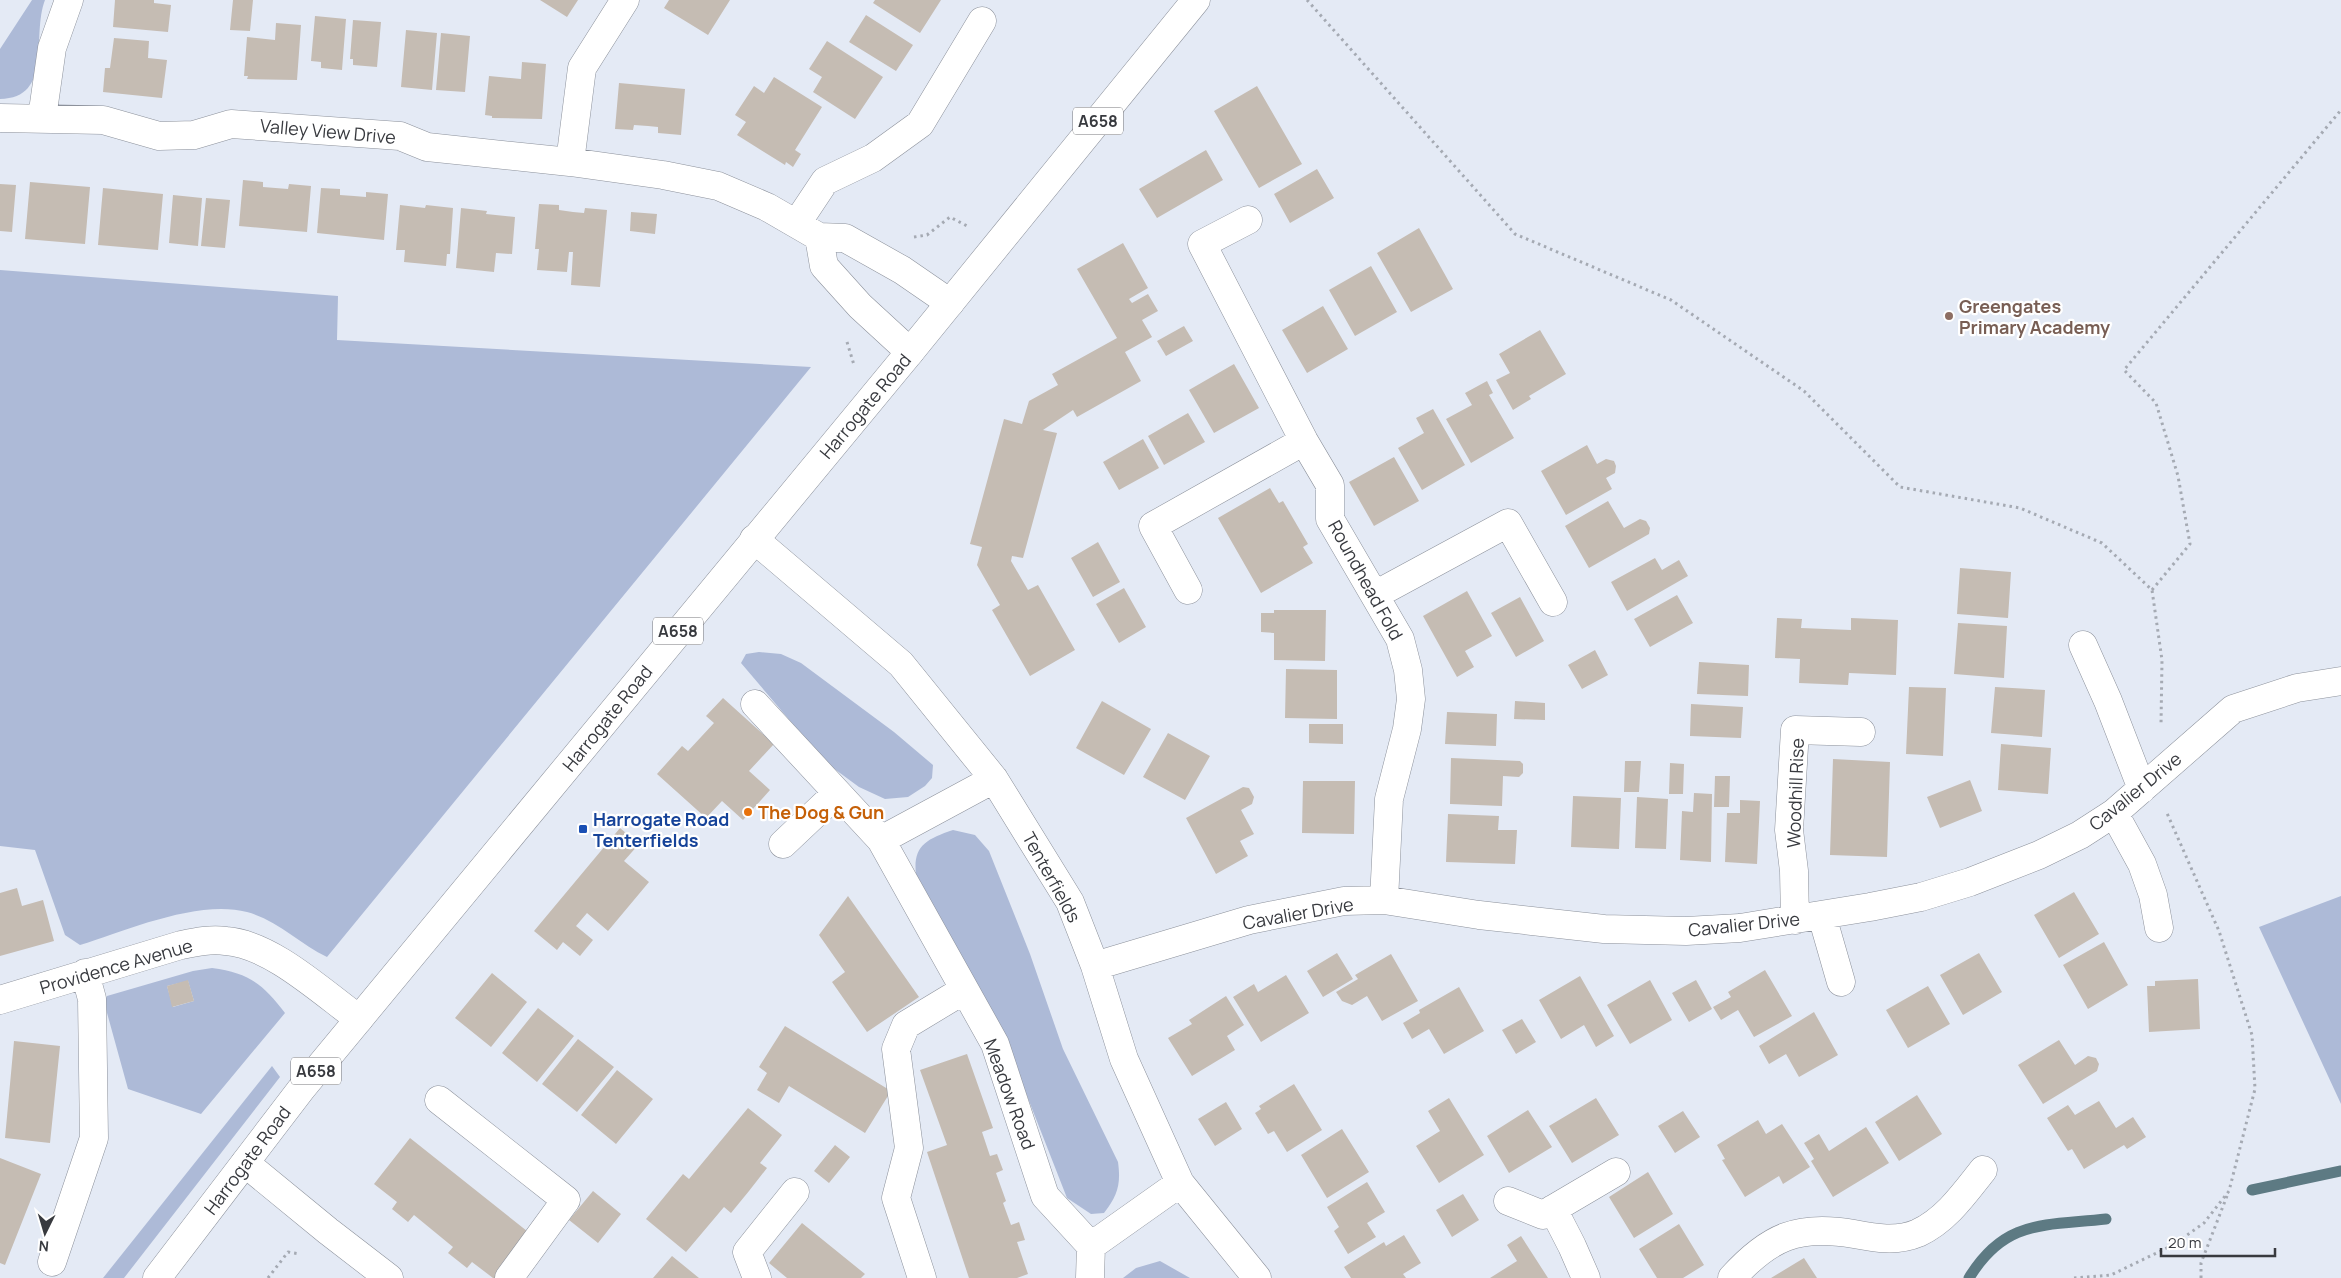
<svg xmlns="http://www.w3.org/2000/svg" width="2341" height="1278" viewBox="0 0 2341 1278" font-family="Manrope,sans-serif">
<style>
.green{fill:#adbad7;fill-rule:evenodd}
.lines{fill:none;stroke-linecap:round;stroke-linejoin:round}
.stream{stroke:#5d7a83;stroke-width:11}
.building{fill:#c5bcb3}
.minor-casing{stroke:#8c919b;stroke-width:29}
.highway-casing{stroke:#8c919b;stroke-width:29}
.path{stroke:#a5aab3;stroke-width:3;stroke-dasharray:2.5 4;stroke-linecap:butt}
.minor{stroke:#fff;stroke-width:28}
.highway{stroke:#fff;stroke-width:28}
.education-dot{fill:#8d6e63;stroke:#fff;stroke-width:2}
.food-dot{fill:#e8710a;stroke:#fff;stroke-width:2}
.transit-dot{fill:#1a4fb4;stroke:#fff;stroke-width:2}
.labels{text-anchor:middle;dominant-baseline:central;stroke-width:4.5;stroke-linejoin:round;paint-order:stroke}
.shield{fill:#fff;stroke:#747579;stroke-width:1}
.shield-label{font-size:16px;font-weight:bold;fill:#383a3f}
.street-label{font-size:18px;fill:#383a3f;stroke:#fff}
.education-label{font-size:18px;font-weight:bold;fill:#785e54;stroke:#fff;text-anchor:start}
.food-label{font-size:18px;font-weight:bold;fill:#c56008;stroke:#fff;text-anchor:start}
.transit-label{font-size:18px;font-weight:bold;fill:#164399;stroke:#fff;text-anchor:start}
</style>
<rect width="100%" height="100%" fill="#e4eaf5"/>
<!-- green -->
<path class="green" d="M32,0h13c-14,36 9,98 -45,99v-50z
M0,270l338,26 -1,44 474,27 -484,590c-27,-13 -50,-37 -80,-45 -48,-13 -120,18 -167,33l-15,-10 -30,-85 -35,-4z
M759,652l22,2 20,9 93,69 39,33 -1,13 -7,8 -17,11 -23,2 -26,-12 -34,-25 -84,-99 5,-9z
M953,830l22,5 14,16 41,103 33,95 55,113c3,22 0,33 -14,51l-13,1 -24,-16 -58,-148 -92,-169c-6,-33 6,-41 36,-51z
M2341,896v208l-82,-177z
M212,968c37,5 51,16 73,45l-84,101 -73,-25 -24,-87 3,-6 86,-25zM188,981l6,20 -21,6 -6,-21z
M272,1066l8,11 -156,201h-21z
M1160,1261l30,17h-67l13,-10z"/>
<g class="lines">
<!-- stream -->
<path class="stream" d="M2252,1190l89,-19
M1969,1278c36,-59 75,-52 137,-59"/>
</g>
<!-- building -->
<path class="building" d="M115,0h39v3l17,2 -3,27 -55,-5z
M233,0h20l-3,31 -20,-1z
M540,0h38l-11,17z
M669,0h61l-22,35 -44,-27z
M875,0h66l-21,33 -47,-30z
M866,15l47,30 -17,26 -47,-29z
M315,16l31,3 -4,51 -21,-2v-6l-10,-1z
M353,20l28,2 -4,45 -24,-2v-6h-3z
M276,23l25,2 -4,55 -50,-1 1,-3h-4l3,-39 28,3z
M406,30l31,3 -5,57 -31,-3z
M441,33l29,3 -5,56 -29,-2z
M114,38l35,3 -1,17 19,2 -5,38 -59,-6 2,-24h5z
M827,41l56,36 -28,42 -42,-27 9,-15 -13,-8z
M522,62l24,2 -4,55 -50,-1v-2l-7,-1 4,-39 32,3z
M774,77l48,30 -27,43 6,4 -8,13 -7,-5 -1,3 -48,-30 9,-13 -11,-7 19,-29 10,7z
M619,83l66,6 -4,46 -23,-2v-6l-10,-1 -14,-1 -1,5 -18,-1z
M1257,86l45,78 -43,24 -45,-77z
M1206,150l17,30 -66,38 -18,-29z
M1317,169l17,29 -44,25 -16,-29z
M243,180l20,2v5l25,2 1,-5 22,2 -4,46 -68,-6z
M30,182l60,5 -5,57 -60,-5z
M0,184l16,1 -4,47 -12,-1z
M103,188l60,6 -5,56 -60,-5z
M321,188l19,1v6l14,1 12,1v-5l22,2 -4,46 -67,-7z
M173,195l29,3 -4,48 -29,-3z
M206,198l24,2 -5,48 -24,-2z
M539,204l20,1v5l14,2 11,1 1,-5 22,2 -7,77 -29,-2 2,-33h-4l-2,20 -30,-2 2,-21h-4z
M400,205l25,3 1,-3 27,3 -3,46h-3l-1,12 -42,-4 1,-12h-9z
M461,208l26,3 -1,3 29,3 -3,37 -16,-1 -2,19 -38,-4z
M631,212l26,2 -2,20 -25,-3z
M1419,228l34,61 -42,23 -34,-59z
M1123,243l25,45 -19,11 3,4 16,-9 10,17 -16,9 10,17 -27,15 16,29 -64,36 -4,-7 -30,20 14,3 -34,125 -11,-2 -1,5 17,29 10,-5 37,65 -45,26 -38,-66 8,-5 -23,-40 5,-18 -12,-3 34,-125 18,5 7,-23 29,-16 -6,-11 65,-36 -40,-69z
M1371,266l26,46 -42,24 -26,-46z
M1323,306l25,43 -41,24 -25,-43z
M1184,326l9,15 -27,15 -9,-15z
M1540,330l26,44 -37,22 2,3 -18,11 -17,-30 14,-7 -11,-19z
M1234,364l25,44 -45,25 -25,-43z
M1487,381l6,12 -4,2 25,43 -43,25 -25,-44 26,-14 -7,-12z
M1433,409l32,56 -43,25 -24,-42 26,-15 -8,-15z
M1188,413l17,29 -41,23 -16,-29z
M1143,439l16,29 -40,22 -16,-28z
M1587,445l10,19 9,-5 8,2 2,5 -1,7 -9,5 6,11 -46,26 -25,-44z
M1394,457l25,44 -45,25 -25,-44z
M1270,488l9,15 4,-2 25,43 -5,3 10,16 -52,30 -43,-75z
M1608,501l16,27 16,-9 6,2 4,7 -1,6 -60,34 -24,-42z
M1098,542l22,40 -27,15 -22,-39z
M1655,558l7,12 17,-10 9,16 -61,35 -16,-29z
M1960,568l51,4 -3,46 -51,-4z
M1124,588l22,39 -27,16 -23,-39z
M1467,591l25,45 -27,15 9,16 -17,10 -34,-61z
M1677,595l16,28 -43,24 -16,-28z
M1520,597l24,44 -28,16 -25,-44z
M1274,610h52l-1,51 -51,-1v-27l-13,-1v-19h13z
M1777,618l25,1 -1,9 50,2v-12l47,2 -2,55 -47,-2 -1,12 -49,-2 1,-24 -25,-1z
M1958,623l49,3 -3,52 -50,-4z
M1595,650l13,25 -26,14 -14,-24z
M1699,662l50,3 -1,31 -51,-2z
M1286,669l51,1v49l-52,-1z
M1909,687l37,1 -3,68 -37,-2z
M1995,687l50,3 -3,47 -51,-4z
M723,698l51,46 -25,27 21,19 -27,30 -21,-19 -16,17 -49,-44 25,-28 6,5 26,-28 -8,-7z
M1102,701l49,28 -27,46 -48,-27z
M1515,701l30,2v17l-31,-1z
M1691,704l52,3 -2,31 -51,-2z
M1447,712l50,2 -1,32 -51,-2z
M1309,724h34v20l-34,-1z
M1168,733l42,23 -25,44 -42,-23z
M2001,744l50,4 -3,46 -50,-4z
M1451,758l69,3 3,3v9l-4,4 -16,-1 -1,30 -52,-2z
M1833,759l57,3 -3,95 -57,-2z
M1625,761h16l-2,31h-15z
M1670,763l14,1 -1,30h-14z
M1715,776h15l-1,31h-15z
M1970,780l12,31 -42,17 -13,-31z
M1303,781h52l-1,53 -52,-1z
M1243,787l6,1 5,9 -2,7 -11,6 13,24 -14,7 8,15 -32,18 -30,-56z
M1694,793l18,1 -1,68 -31,-2 2,-49 11,1z
M1573,796l48,2 -2,51 -48,-2z
M1637,797l31,2 -2,50 -31,-1z
M1740,800l20,1 -3,63 -32,-2 2,-49h13z
M1448,814l51,2 -1,14h19l-2,34 -69,-2z
M620,828l19,16 -15,17 25,21 -41,49 -21,-18 -11,13 17,14 -13,16 -17,-14 -6,8 -23,-19z
M17,888l5,18 21,-6 11,41 -54,15v-63z
M2074,892l25,42 -40,24 -25,-43z
M848,896l71,101 -52,35 -35,-50 13,-10 -26,-37z
M2104,942l24,43 -40,24 -25,-44z
M1337,953l16,26 -30,18 -16,-26z
M1979,953l23,39 -39,23 -23,-40z
M1391,954l27,47 -36,20 -15,-25 -15,9 -10,-4 -6,-9 22,-13 -3,-4z
M1765,970l27,46 -38,21 -16,-27 -17,10 -8,-13 18,-10 -3,-5z
M492,973l35,29 -36,45 -36,-29z
M1286,975l23,38 -48,29 -28,-45 21,-13 4,8z
M1580,976l34,60 -18,11 -12,-22 -23,14 -22,-39z
M2198,979l2,50 -51,3 -2,-46h8v-5z
M188,980l6,21 -22,6 -5,-21z
M1650,980l22,40 -42,24 -23,-39z
M1696,980l16,29 -23,13 -17,-29z
M1928,986l22,38 -42,24 -22,-38z
M1459,987l25,44 -40,23 -15,-25 -17,10 -9,-16 17,-10 -1,-3z
M1226,996l18,29 -17,11 8,14 -43,26 -24,-38 24,-14 -3,-4z
M538,1008l36,28 -37,46 -35,-29z
M1814,1012l24,43 -39,22 -13,-23 -17,10 -10,-18z
M1522,1019l14,23 -20,12 -14,-24z
M785,1026l106,65 -26,42 -76,-47 -10,17 -22,-13 10,-17 -8,-6z
M578,1039l36,28 -37,45 -35,-28z
M2059,1040l16,25 13,-9 8,2 3,6 -2,7 -54,33 -25,-39z
M14,1041l46,5 -10,97 -45,-5z
M967,1054l26,74 -11,4 8,24 7,-2 6,16 -7,3 10,28 -3,2 8,22 8,-3 6,18 -8,2 11,32 -11,4h-48l-42,-126 20,-7 -27,-75z
M617,1070l36,29 -37,45 -35,-29z
M1294,1084l28,46 -35,22 -13,-21 -6,3 -13,-21 6,-4 -2,-3z
M1917,1095l25,39 -43,27 -24,-39z
M1449,1098l35,57 -45,28 -23,-37 24,-15 -12,-20z
M1596,1098l23,37 -47,28 -23,-37z
M2099,1101l17,27 17,-11 13,20 -19,12 -3,-4 -40,24 -12,-20 -4,2 -21,-33 21,-13 7,10z
M1226,1102l16,27 -27,17 -17,-27z
M748,1108l34,27 -22,28 7,5 -18,23 -18,22 -7,-6 -38,45 -40,-33 37,-45 6,5z
M1528,1110l24,37 -43,26 -22,-37z
M1683,1111l17,26 -25,16 -17,-27z
M1758,1120l8,14 16,-10 28,43 -27,17 -4,-8 -34,21 -23,-37 3,-1 -8,-14z
M1866,1127l23,36 -56,34 -22,-36 3,-2 -10,-16 15,-9 10,17z
M1342,1129l27,43 -42,26 -26,-43z
M410,1138l122,97 -35,43h-4l-21,-16 -5,6 -19,-15 5,-6 -39,-32 -6,7 -16,-13 5,-7 -23,-18z
M835,1145l15,12 -21,26 -15,-12z
M0,1158l41,16 -36,91 -5,-2z
M1648,1172l25,42 -39,24 -25,-41z
M1367,1182l18,30 -18,11 9,14 -28,17 -14,-23 5,-4 -12,-20z
M593,1191l28,23 -23,29 -29,-23z
M1463,1194l16,26 -27,17 -16,-27z
M802,1223l63,51 -4,4h-74l-18,-15z
M1679,1224l25,41 -21,13h-26l-18,-29z
M1404,1235l17,28 -18,11 3,4h-55l-7,-11 40,-25 2,4z
M1521,1236l27,42h-58l27,-17 -10,-16z
M672,1256l27,22h-46z
M1804,1258l13,20h-46z"/>
<g class="lines">
<defs>
<path id="minor" d="M0,118l103,2 56,16 35,-1 37,-11 169,12 27,11 143,15 93,13 55,11 49,21 52,30 26,1 57,32 48,33
M42,118l10,-70 17,-48
M570,162l12,-94 43,-68
M1248,220l-46,24 102,197 26,44v34l70,120 8,31 3,29 -4,30 -18,70 -5,101
M797,223l28,-42 48,-23 47,-34 62,-103
M819,237l5,29 36,40 50,46
M754,539l147,125 93,115 76,123 25,64 29,93 56,124 77,95
M1188,590l-35,-64 151,-85
M1375,595l133,-72 45,79
M2083,645l25,56 34,88
M755,704l126,136 114,204 50,152 46,50 89,-63
M2114,813l28,51 11,31 6,33
M881,840l113,-61
M783,844l54,-51
M1822,916l19,66
M1795,920l-1,-49 -5,-41 6,-100 66,2
M1095,966l154,-46 95,-19 40,-1 95,15 125,14 82,2 54,-3 130,-21 51,-10 49,-15 69,-27 41,-20 34,-22 119,-104 64,-21 44,-7
M0,1000l181,-55c15,-3 29,-6 45,-4 45,3 97,52 133,78
M439,1100l127,100 -57,78
M245,1163l83,68 61,47
M1508,1201l35,14 73,-43
M1553,1209l19,37 14,32
M52,1262l42,-124 -2,-139 -7,-26
M757,1278l-10,-26 48,-60
M922,1278l-26,-80 13,-50 -13,-99 10,-24 58,-35
M1090,1278l1,-32
M1732,1278c37,-41 66,-54 122,-44 21,4 43,8 64,-1 28,-13 46,-39 65,-63"/>
<path id="highway" d="M157,1278l145,-190 608,-736 286,-352"/>
</defs>
<!-- minor casing -->
<use href="#minor" class="minor-casing"/>
<!-- highway casing -->
<use href="#highway" class="highway-casing"/>
<!-- path -->
<path class="path" d="M1307,0l208,234 156,66 133,91 96,96 120,21 82,35 50,47 10,70 -1,65
M914,237l13,-2 23,-18 19,10
M847,342l7,23
M2152,590l38,-46 -12,-68 -22,-73 -32,-33 217,-260
M268,1278l20,-26 12,2
M2074,1278l37,-3 62,-30 31,-22 25,-32 26,-102 -3,-54 -33,-104 -53,-120
M2201,1278v-15l26,-67"/>
<!-- minor -->
<use href="#minor" class="minor"/>
<!-- highway -->
<use href="#highway" class="highway"/>
</g>
<!-- markers -->
<circle class="education-dot" cx="1949" cy="316" r="5"/>
<circle class="food-dot" cx="748" cy="812" r="5"/>
<rect class="transit-dot" x="578" y="824" width="10" height="10" rx="2.5"/>
<g class="labels">
<!-- shield labels -->
<g class="shield">
<rect x="1073" y="107.5" width="50" height="27" rx="4"/>
<rect x="653" y="617.5" width="50" height="27" rx="4"/>
<rect x="291" y="1057.5" width="50" height="27" rx="4"/>
</g>
<g class="shield-label">
<text x="1098" y="121">A658</text>
<text x="678" y="631">A658</text>
<text x="316" y="1071">A658</text>
</g>
<!-- street labels -->
<g class="street-label">
<text transform="translate(328 131) rotate(5)">Valley View Drive</text>
<text transform="translate(865 406) rotate(-50)">Harrogate Road</text>
<text transform="translate(1366 580) rotate(61)">Roundhead Fold</text>
<text transform="translate(607 718) rotate(-51)">Harrogate Road</text>
<text transform="translate(2135 791) rotate(-39)">Cavalier Drive</text>
<text transform="translate(1795 793) rotate(-88)">Woodhill Rise</text>
<text transform="translate(1052 877) rotate(61)">Tenterfields</text>
<text transform="translate(1298 913) rotate(-10)">Cavalier Drive</text>
<text transform="translate(1744 924) rotate(-6)">Cavalier Drive</text>
<text transform="translate(116 966) rotate(-16)">Providence Avenue</text>
<text transform="translate(1010 1094) rotate(70)">Meadow Road</text>
<text transform="translate(247 1160) rotate(-53)">Harrogate Road</text>
</g>
<!-- education labels -->
<g class="education-label">
<text x="1959" y="306">Greengates<tspan x="1959" dy="21">Primary Academy</tspan></text>
</g>
<!-- food labels -->
<g class="food-label">
<text x="758" y="812">The Dog &amp; Gun</text>
</g>
<!-- transit labels -->
<g class="transit-label">
<text x="593" y="819">Harrogate Road<tspan x="593" dy="21">Tenterfields</tspan></text>
</g>
</g>
<!-- north arrow -->
<g transform="translate(45 1233) rotate(185)" stroke="#ffffff" stroke-width="4" paint-order="stroke">
<path d="M0-4L9 19L0 12L-9 19Z" fill="#383a3f"/>
<text y="-8" font-size="14" font-weight="bold" text-anchor="middle" fill="#383a3f">N</text>
</g>
<!-- scale -->
<path d="M2161 1248v8h114v-8" fill="none" stroke="#383a3f" stroke-width="2.5"/>
<text x="2168" y="1248" font-size="15" fill="#383a3f" stroke="#ffffff" stroke-width="4" paint-order="stroke">20 m</text>
</svg>
